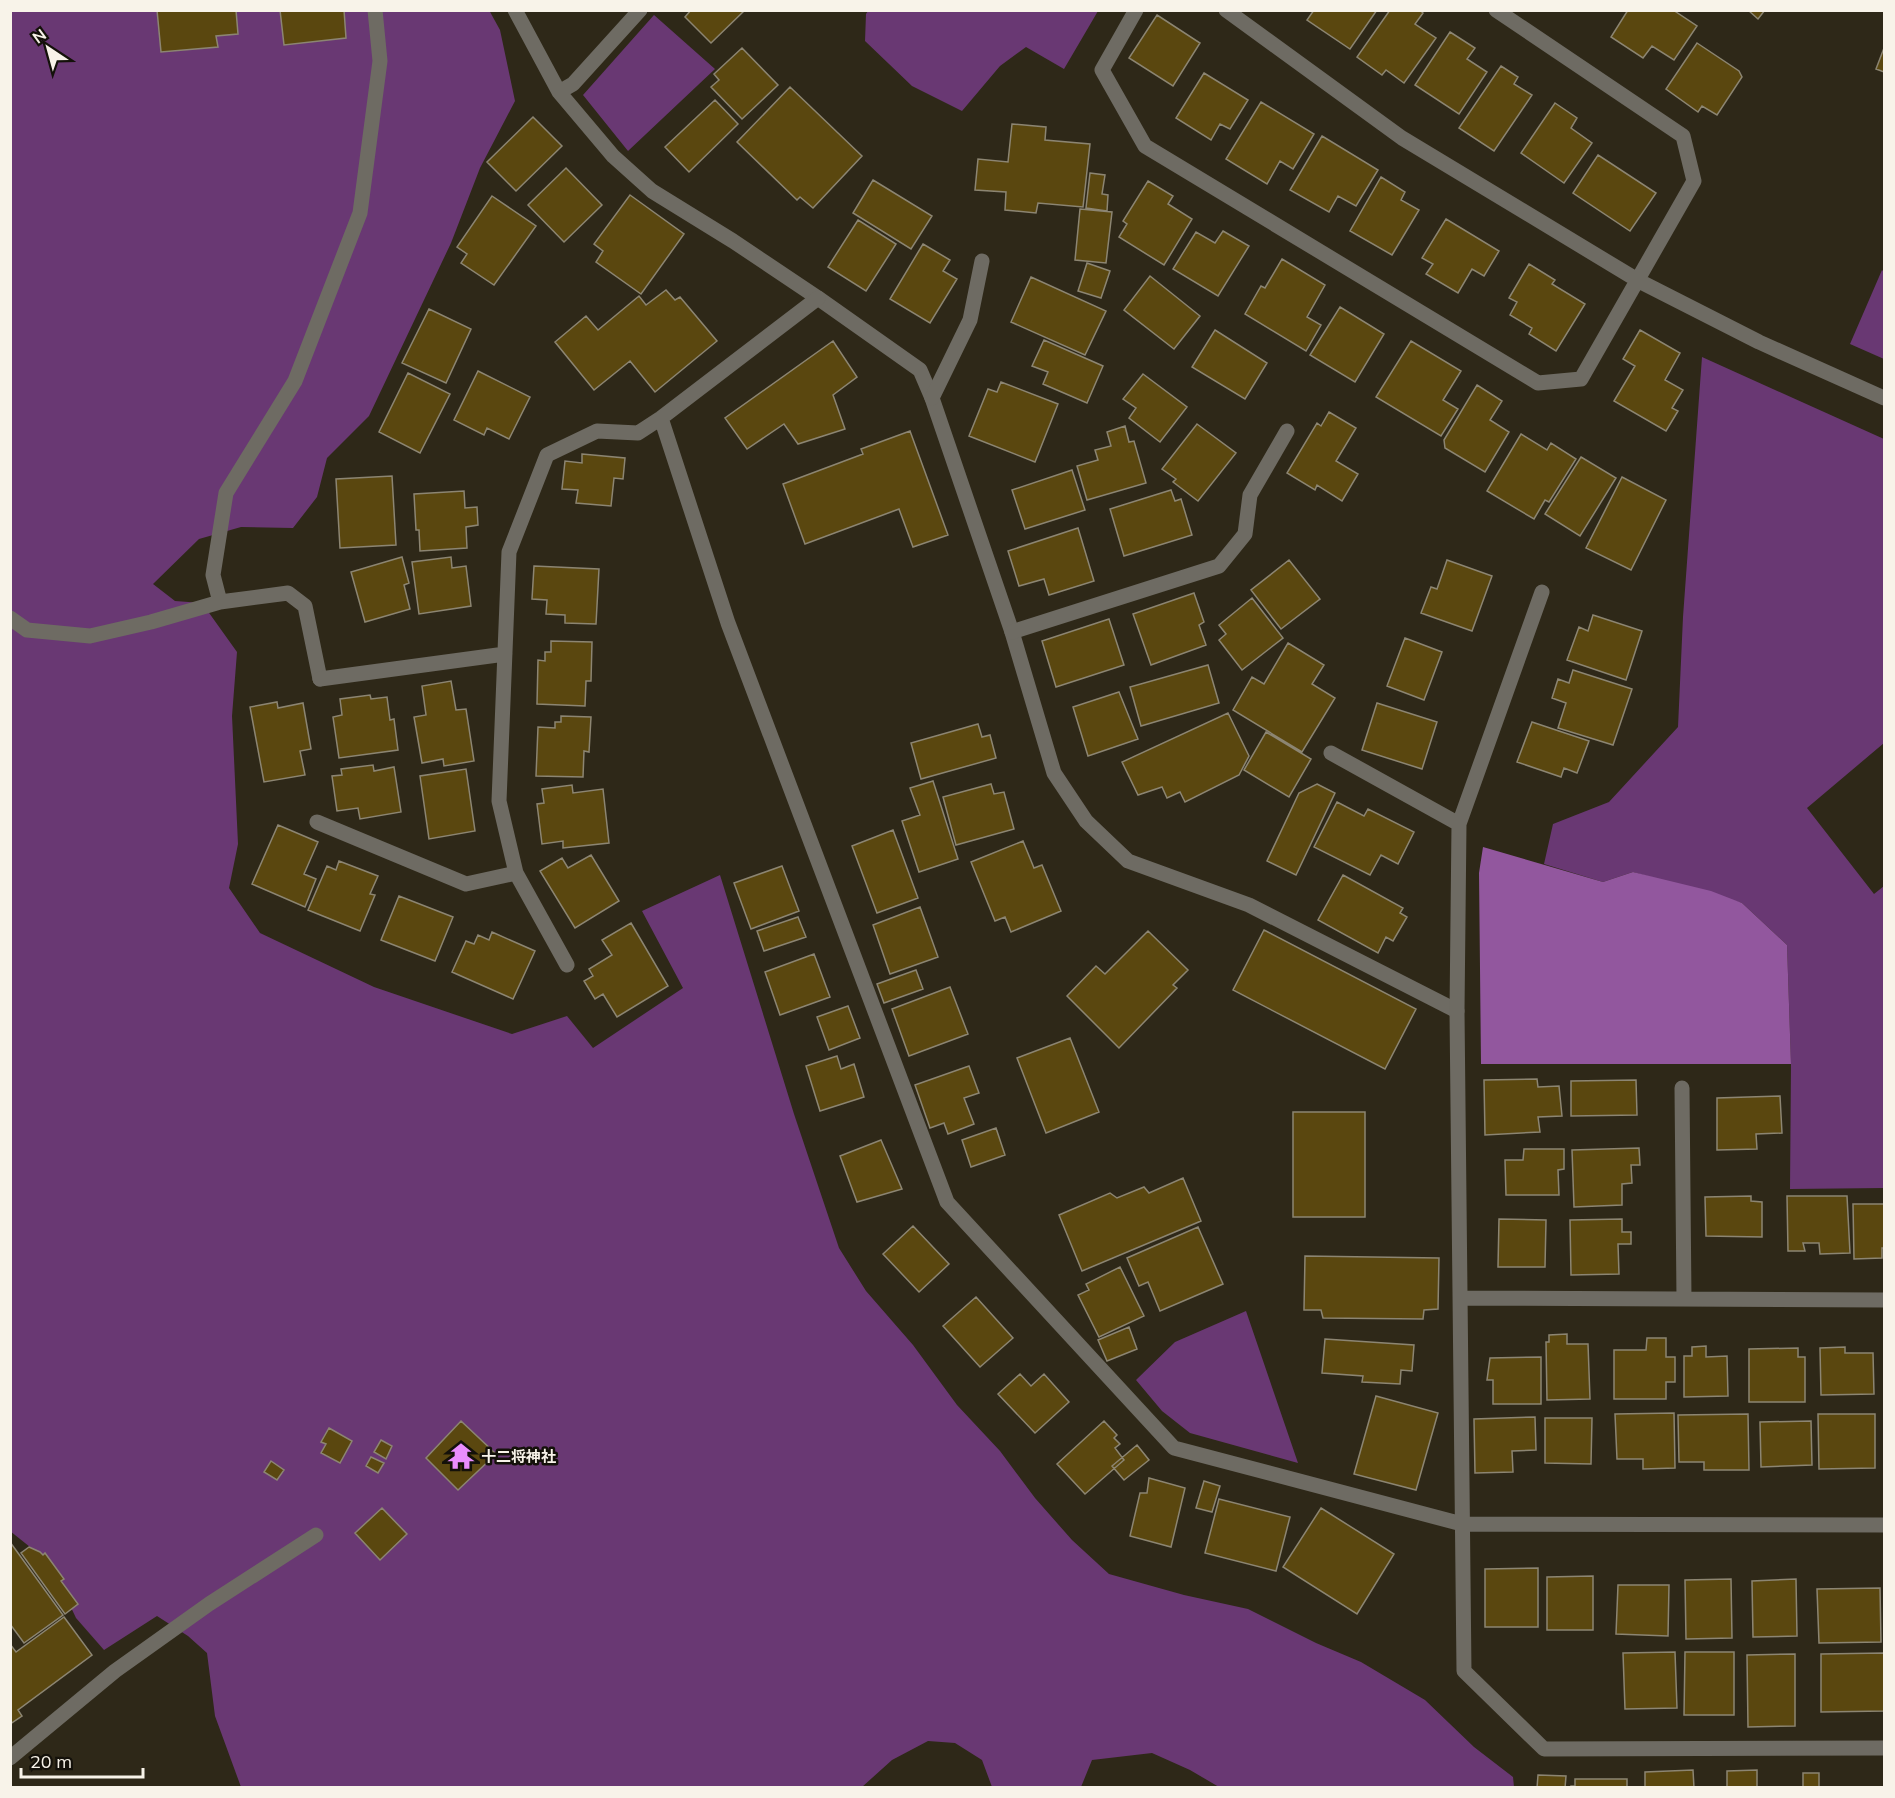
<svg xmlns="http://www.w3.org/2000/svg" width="1895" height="1798" viewBox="0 0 1895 1798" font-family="Mulish,'Noto Sans JP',sans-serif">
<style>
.green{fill:#693873}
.water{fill:#92579e}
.building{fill:#5a470f;stroke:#8c8572;stroke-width:1.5}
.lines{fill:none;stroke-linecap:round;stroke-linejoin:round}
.lane{stroke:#6e6b63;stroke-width:15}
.street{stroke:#6e6b63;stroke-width:15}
.labels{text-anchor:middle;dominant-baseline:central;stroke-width:5;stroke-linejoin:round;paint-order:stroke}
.poi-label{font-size:15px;font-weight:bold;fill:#f8f3e9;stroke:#14110a;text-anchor:start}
</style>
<rect width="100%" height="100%" fill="#2e2818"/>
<!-- green -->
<path class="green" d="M489,10l11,20 15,71 -35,67 -29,75 -82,173 -42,42 -10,39 -24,31 -52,-1 -42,12 -46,45 22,17 27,2 35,49 -5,64 6,128 -9,44 31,45 114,54 138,47 55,-18 26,32 90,-60 -41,-77 78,-36 74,239 45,134 27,43 47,54 44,60 43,46 35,47 37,42 37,34 75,21 64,14 68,34 45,19 64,38 49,47 39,30 1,10h-295l-29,-17 -38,-17 -60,7 -11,27h-89l-10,-27 -27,-17 -27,-2 -36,19 -30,27h-621l-26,-71 -8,-63 -19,-17 -31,-20 -53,34 -28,-32 -26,-55 -40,-32v-1520z
M868,11v-1l230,1 -34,58 -38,-22 -26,19 -38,45 -50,-25 -47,-45 1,-27z
M654,15l61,54 -87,82 -45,-56z
M1882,270l2,2v87l-34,-15z
M1702,357l182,82v304l-77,65 67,86 10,-8v302l-94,1 1,-125 -4,-119 -45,-42 -109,-31 -30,10 -59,-18 9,-40 56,-22 69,-75 5,-110z
M1246,1311l52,152 -108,-30 -28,-22 -26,-31 39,-38z"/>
<!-- water -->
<path class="water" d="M1483,847l120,35 30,-10 78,19 31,12 45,42 4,119h-310l-2,-191z"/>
<!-- building -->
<path class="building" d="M157,10h79l2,24 -22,2 2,11 -57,5z
M280,10h64l2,28 -62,7z
M691,10h54l-34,33 -26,-26z
M1314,10h63l-27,39 -43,-29z
M1390,10h30l3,3 -8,11 21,14 -32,45 -18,-13 -4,5 -25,-18z
M1628,10h45l24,16 -23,34 -22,-14 -9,12 -32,-21z
M1748,10h17l-7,9z
M1157,15l43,28 -27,43 -44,-28z
M1450,32l25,16 -8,11 20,13 -28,42 -44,-29z
M1697,43l42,28 3,6 -25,38 -15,-9 -4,6 -32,-23z
M742,48l36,37 -36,34 -31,-32 8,-7 -5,-6z
M1884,48v24l-8,-3z
M1501,66l17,11 -4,7 18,11 -38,56 -35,-23z
M1204,73l44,27 -18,29 -10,-5 -9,16 -35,-22z
M790,87l72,69 -49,52 -13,-11 -3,3 -60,-58z
M715,100l23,24 -49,48 -24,-25z
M1261,102l53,32 -21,35 -13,-8 -13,23 -41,-25z
M1555,103l22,15 -6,10 21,15 -28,40 -43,-30z
M533,117l29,29 -46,45 -29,-29z
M1012,124l34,3 -1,13 45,4 -7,63 -45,-4 -2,10 -31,-3 1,-18 -31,-2 3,-31 30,3z
M1322,136l56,34 -22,36 -18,-10 -9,16 -39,-22z
M1598,155l58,38 -26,38 -57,-38z
M566,168l36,37 -38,37 -36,-37z
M1090,173l15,2 -3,19 6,1 -1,16 -21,-3z
M1381,177l24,15 -4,8 18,10 -27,45 -42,-24z
M873,180l59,36 -21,33 -58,-36z
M1148,181l25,15 -5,8 24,15 -28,46 -45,-28 8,-13 -4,-3z
M630,195l54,39 -43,60 -45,-32 7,-11 -9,-7z
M492,196l44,30 -42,59 -33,-22 6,-9 -10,-7z
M1080,209l32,3 -6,51 -31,-3z
M1446,219l53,32 -15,25 -12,-7 -14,24 -32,-19 7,-10 -11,-6z
M858,220l38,24 -30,47 -38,-24z
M1223,231l26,15 -31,50 -45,-27 23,-37 19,11z
M923,244l27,16 -7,11 14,8 -27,44 -40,-24z
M1282,259l43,26 -18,32 14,8 -15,26 -61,-37 16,-28 4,2z
M1087,263l23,8 -9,27 -23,-7z
M1529,264l26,16 -3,4 33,20 -29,47 -27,-17 3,-6 -22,-13 7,-13 -8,-4z
M1150,276l50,40 -26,33 -50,-39z
M1031,277l75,34 -21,44 -74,-33z
M666,290l9,10 5,-3 37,44 -62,51 -25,-31 -36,29 -39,-48 31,-26 12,14 41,-34 7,9z
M1340,307l44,27 -29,48 -45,-27z
M429,309l42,20 -25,54 -44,-20z
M1215,330l52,33 -22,36 -53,-32z
M1640,330l40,23 -15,27 18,10 -11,18 6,3 -12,20 -52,-30 21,-35 -12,-7z
M1044,340l59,26 -16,37 -44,-19 5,-12 -16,-6z
M833,341l24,36 -24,18 12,34 -47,15 -14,-20 -37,25 -22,-31z
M1411,341l50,30 -18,29 15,9 -17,27 -65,-39z
M478,371l52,26 -21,42 -22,-11 -3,7 -30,-15z
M408,373l42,21 -30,59 -41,-21z
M1143,374l44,33 -27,35 -31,-24 7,-10 -13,-9z
M1001,382l57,22 -23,58 -66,-26 19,-47 9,3z
M1477,385l25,16 -12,19 19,12 -24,40 -40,-24 -1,-8z
M1329,412l27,16 -20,33 22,13 -16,27 -25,-16 -2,5 -28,-17 30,-50 4,3z
M1197,424l39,29 -38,48 -25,-19 3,-3 -14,-10z
M1125,426l4,16 5,-1 12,42 -59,17 -10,-34 21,-6 -3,-10 16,-4 -4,-14z
M910,431l38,104 -35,12 -14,-38 -94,35 -22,-60 80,-30 -2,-5z
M1521,434l26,16 4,-7 25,16 -27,43 -4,-2 -11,19 -47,-28z
M582,454l43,4 -2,21 -9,-1 -3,28 -35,-3 2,-13 -16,-1 3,-28 17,2z
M1581,457l35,21 -36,58 -35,-22z
M1072,470l13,40 -60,19 -13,-39z
M392,476l4,69 -56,3 -4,-69z
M1622,477l44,23 -35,70 -45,-22z
M1171,490l4,11 6,-2 11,36 -68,21 -14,-47z
M464,491l1,17 12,-1 1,18 -12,2 1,21 -47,3 -1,-21h-3l-2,-36z
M1078,528l16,53 -45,14 -5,-16 -25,7 -11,-35z
M402,557l7,26 -5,2 6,24 -45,13 -14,-50z
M451,557l1,11 14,-2 5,40 -52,8 -7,-52z
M1289,560l31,39 -39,30 -30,-39z
M1447,560l45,16 -20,55 -51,-18 10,-26 6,2z
M534,566l65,3 -3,55 -31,-1v-8l-19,-1 1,-14 -15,-1z
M1194,593l10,29 -5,3 7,20 -55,20 -18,-51z
M1252,598l31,40 -41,32 -23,-30 7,-6 -7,-9z
M1593,615l49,16 -16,49 -59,-20 12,-33 9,4z
M1109,619l15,46 -68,22 -14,-46z
M1405,638l37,14 -18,48 -37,-14z
M551,641l41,1 -1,39h-5l-1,25 -48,-2 1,-44 7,1v-9h6z
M1288,643l36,22 -12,19 23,14 -33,54 -69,-42 19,-33 12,7z
M1208,665l11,38 -78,23 -11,-39z
M1573,670l59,19 -19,56 -55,-17 8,-25 -14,-5 6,-19 11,4z
M451,681l5,29 10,-1 8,52 -30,5 -1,-7 -21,4 -8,-46 12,-2 -4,-29z
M1119,692l19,47 -50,17 -15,-49z
M370,695l1,4 16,-2 3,23 4,-1 4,31 -59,8 -6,-41 9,-2 -2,-16z
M277,702l1,6 25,-5 8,46 -11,2 5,24 -41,7 -14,-75z
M1377,703l60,19 -15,47 -60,-19z
M1228,713l21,43 -10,19 -54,27 -5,-10 -13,6 -5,-11 -24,8 -16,-33z
M561,716l30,1 -2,35 -5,-1 -1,26 -47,-1 2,-49 17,1v-6h6z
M1532,722l57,19 -12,32 -13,-5 -3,9 -44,-15z
M978,724l4,13 8,-2 6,23 -75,21 -10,-36z
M1266,732l45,27 -22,38 -45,-27z
M373,765l1,6 20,-4 7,45 -41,7 -2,-11 -21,3 -5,-35 10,-1 -1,-6z
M466,769l9,62 -46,8 -9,-63z
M933,781l25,78 -39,13 -17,-51 18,-6 -10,-27z
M991,784l3,10 10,-2 10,37 -58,16 -13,-48z
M1317,784l18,9 -39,82 -29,-14 32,-68z
M572,785l1,8 30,-4 6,54 -46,5v-7l-21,3 -5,-40 7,-1 -2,-14z
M1337,802l27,14 4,-7 46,23 -16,32 -17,-9 -11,20 -56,-28z
M278,825l40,17 -14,32 12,5 -11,28 -53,-23z
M893,830l25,68 -41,15 -25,-67z
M1023,841l11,27 8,-3 19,46 -50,21 -6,-15 -10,4 -24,-59z
M591,855l28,46 -44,27 -35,-57 22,-13 6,10z
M339,861l39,15 -8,18 5,1 -15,36 -52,-21 19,-44 9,4z
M782,866l17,45 -48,18 -17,-46z
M1343,875l60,33 -3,5 7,4 -14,24 -7,-4 -8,16 -60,-33z
M399,896l54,21 -18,44 -54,-21z
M920,907l18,50 -48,17 -17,-49z
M798,917l8,20 -42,14 -7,-20z
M631,923l37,63 -51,31 -14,-23 -8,5 -11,-18 9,-5 -4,-7 23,-14 -10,-15z
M1264,930l152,79 -31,60 -152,-79z
M1148,931l40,39 -15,15 4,3 -58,60 -52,-52 29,-30 9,8z
M492,932l43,19 -22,48 -61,-27 14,-31 8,3 4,-9 11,5z
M814,954l16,43 -50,18 -15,-43z
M916,970l7,19 -39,14 -7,-19z
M950,987l18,47 -59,22 -17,-47z
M848,1006l12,32 -31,12 -12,-33z
M1070,1038l29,74 -53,21 -29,-75z
M837,1056l4,13 13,-5 10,33 -44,14 -14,-45z
M969,1066l10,27 -15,5 10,26 -26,10 -4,-11 -14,5 -15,-43z
M1537,1079l1,8 21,-1 3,30 -24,1 2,15 -55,3 -1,-55z
M1636,1080l1,35 -66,1v-35z
M1780,1096l2,37 -26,1 1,15 -40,1v-52z
M1293,1112h72v105h-72z
M996,1128l9,27 -34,12 -9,-27z
M881,1140l21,49 -45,13 -17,-46z
M1639,1148l1,17h-9l1,18 -10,1v21l-48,2 -2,-57z
M1524,1149h40v20l-6,1 1,25h-53l-1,-35h18z
M1183,1178l18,43 -119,50 -23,-56 51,-22 7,5 27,-11 5,6z
M1751,1196v5l11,1v35l-56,-1 -1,-39z
M1787,1196h60l3,57 -30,1 -1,-11h-16l2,8h-17z
M1853,1204h31v44h-2v10l-28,1z
M1499,1219l47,1 -1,47h-47z
M1622,1219v13h9v12h-13l1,30 -48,1 -1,-55z
M913,1226l36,38 -30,28 -36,-38z
M1198,1227l25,57 -63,27 -12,-29 -9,4 -12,-28z
M1305,1256l134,2 -1,51 -14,1 -1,9 -100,-1 -2,-8h-17z
M1120,1267l24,49 -45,21 -21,-42 11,-5 -3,-6z
M976,1297l37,41 -33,29 -37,-41z
M1129,1327l8,22 -30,12 -9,-21z
M1567,1334v10h21l2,55 -43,1 -1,-58h3v-7z
M1647,1338h19v19h9v25h-9v17h-52v-49h32z
M1325,1339l89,6 -2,26 -11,-1 -1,14 -38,-2 1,-6 -41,-3z
M1706,1346v11l21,-1 1,40 -44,1v-41h8v-9z
M1845,1347v6h28l1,41 -53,1 -1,-47z
M1798,1348v9h7v45h-56v-53z
M1541,1357v47h-48v-24h-6l3,-22z
M1020,1374l11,12 13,-12 25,28 -34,31 -37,-39z
M1376,1396l62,17 -22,77 -62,-16z
M1674,1413l1,55 -32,1v-10h-26l-2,-45z
M1748,1414l1,56h-45v-8h-25l-1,-47z
M1818,1414h57v54l-56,1z
M1535,1417l1,33 -24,1 1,21 -38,1 -1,-54z
M1545,1418h47l-1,46 -46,-1z
M461,1421l35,33 -38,36 -32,-32z
M1104,1421l13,14 -3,3 6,6 -5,4 9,12 -39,34 -28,-30z
M1811,1421l1,44 -51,2 -1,-45z
M329,1428l23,13 -12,22 -19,-10 5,-9 -5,-2z
M381,1440l11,6 -6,13 -12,-7z
M1137,1445l12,15 -25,20 -12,-14z
M371,1457l13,6 -6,10 -12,-7z
M271,1461l13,9 -7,10 -13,-8z
M1149,1478l36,10 -14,59 -41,-11 10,-43h7z
M1204,1481l16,5 -8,26 -16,-4z
M1219,1499l71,18 -14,54 -71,-18z
M382,1508l25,26 -27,26 -25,-27z
M1321,1508l73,46 -37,60 -74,-47z
M10,1542l53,73 -39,28 -14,-19z
M29,1547l11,5 3,3 2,-2 19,26 -3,2 17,23 -13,10 -44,-61z
M1538,1568v59h-53v-58z
M1593,1576v54h-46v-53z
M1731,1579l1,59 -46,1 -1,-59z
M1796,1579l1,57 -44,1 -1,-56z
M1618,1585h51l-1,51 -52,-2z
M1880,1588l1,54 -62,1 -2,-54z
M64,1617l28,38 -74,55 4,6 -12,8v-80l6,8z
M1675,1652l2,56 -52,1 -2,-56z
M1685,1652h49v63h-50z
M1884,1653v58l-63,1v-58z
M1795,1654v72l-47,1 -1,-72z
M1693,1770l1,18h-49v-16z
M1757,1770v18h-30v-17z
M1803,1773h16v15h-16z
M1538,1775l28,1 -1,12h-28z
M1575,1779h52v9h-56v-2h4z"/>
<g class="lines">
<!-- lane -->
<path class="lane" d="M515,10l44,82 54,64 39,35 81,50 85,57 102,72 12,28 80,234 42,141 32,48 42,40 121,44 208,106
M559,92l14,-8 67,-74
M220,602l68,-9 17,13 15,73
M10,618l17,12 63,6 61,-14 69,-20 -7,-27 13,-82 69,-112 65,-168 20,-152 -5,-51
M10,1758l105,-87 94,-67 107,-69"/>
<!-- street -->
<path class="street" d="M1136,10l-34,60 43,76 393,237 43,-4 113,-198 -11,-45 -187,-126
M1226,10l176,128 237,143 120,61 125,56
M932,398l38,-78 12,-59
M661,418l67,205 219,579 227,246 288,76 422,1
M1542,592l-83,232 -2,187 7,660 80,78 340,-1
M1012,632l207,-66 26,-32 5,-39 37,-64
M320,679l185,-25
M1331,753l128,71
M317,822l149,62 50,-11 -17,-72 10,-249 38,-97 50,-24 41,2 23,-15 157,-120
M516,873l51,92
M1682,1088l2,211
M1460,1298l424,2"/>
</g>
<!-- icons -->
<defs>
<symbol id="temple-bare" viewBox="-9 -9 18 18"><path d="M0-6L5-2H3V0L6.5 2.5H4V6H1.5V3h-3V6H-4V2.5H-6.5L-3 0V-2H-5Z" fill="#ea8dfd" stroke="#14110a" stroke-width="2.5" paint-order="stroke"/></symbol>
</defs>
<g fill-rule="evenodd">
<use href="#temple-bare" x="442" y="1437" width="38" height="38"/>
</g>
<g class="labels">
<!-- poi labels -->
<g class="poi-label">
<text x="481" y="1456">十二将神社</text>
</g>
</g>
<!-- border -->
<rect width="1895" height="1798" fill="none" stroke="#f8f3e9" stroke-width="24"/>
<!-- north arrow -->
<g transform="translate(48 48) rotate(324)" stroke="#14110a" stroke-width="4.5" paint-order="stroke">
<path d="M0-4.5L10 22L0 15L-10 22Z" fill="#f8f3e9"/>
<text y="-9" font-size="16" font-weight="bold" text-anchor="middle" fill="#f8f3e9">N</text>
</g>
<!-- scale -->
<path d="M21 1768v9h122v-9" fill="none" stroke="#f8f3e9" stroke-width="3"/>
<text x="30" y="1768" font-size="18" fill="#f8f3e9" stroke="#14110a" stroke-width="4.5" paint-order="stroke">20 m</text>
</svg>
